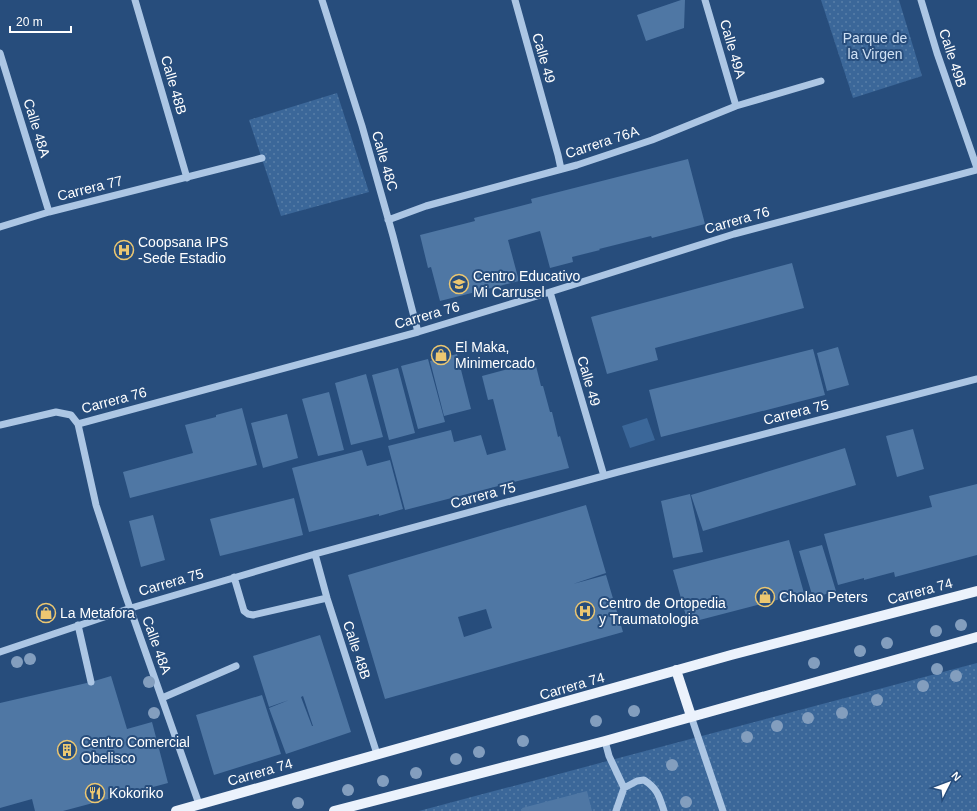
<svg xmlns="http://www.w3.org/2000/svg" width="977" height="811" viewBox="0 0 977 811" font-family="Arial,sans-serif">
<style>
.grass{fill:#3b6799}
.park{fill:url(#park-dots)}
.building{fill:#4f77a4;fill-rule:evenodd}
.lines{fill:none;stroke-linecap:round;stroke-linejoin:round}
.minor{stroke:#acc6e4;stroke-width:7}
.major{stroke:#ebf2fc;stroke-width:10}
.tree{fill:#839ebe}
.labels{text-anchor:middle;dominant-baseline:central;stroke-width:4;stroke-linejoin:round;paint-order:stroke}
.park-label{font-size:14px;fill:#cee0f4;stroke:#274d7c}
.street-label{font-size:14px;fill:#fff;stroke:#274d7c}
.poi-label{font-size:14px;fill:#fff;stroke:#274d7c;text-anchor:start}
</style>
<defs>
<pattern id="park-dots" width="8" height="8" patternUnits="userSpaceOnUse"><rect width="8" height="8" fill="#3b6799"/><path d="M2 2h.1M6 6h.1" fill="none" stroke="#587ea8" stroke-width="1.8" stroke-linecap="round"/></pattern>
</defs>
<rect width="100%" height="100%" fill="#274d7c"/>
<!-- grass -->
<path class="grass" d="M647,418l8,22 -25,8 -8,-22z"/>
<!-- park -->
<path class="park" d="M821,0h78l23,76 -69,22z
M337,93l32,99 -88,24 -32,-96z
M977,663v148h-558z"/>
<!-- building -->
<path class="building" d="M681,0h4l-1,28 -38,13 -9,-26z
M688,159l17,65 -53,14 -1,-2 -52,13 1,1 -28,7 1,5 -23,6 -10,-37 -32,9 11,41 -79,20 -9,-34 -3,1 -8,-33 55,-14 -1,-3 58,-15 -1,-4z
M125,243l4,13 -7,1 -3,-13z
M792,263l12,45 -149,40 3,12 -51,14 -16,-57z
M838,347l11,38 -22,6 -10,-38z
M813,349l12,46 -164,42 -12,-47z
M457,354l14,55 -27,7 -14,-55z
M428,359l17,63 -27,7 -17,-63z
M535,362l6,24h2l7,26h2l6,25 2,-1 9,32 -164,42 -17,-64 63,-16 3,12 27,-7 6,20 19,-5 -13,-51 -5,1 -6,-24z
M398,368l17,65 -26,7 -17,-65z
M366,374l17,63 -32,8 -16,-62z
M329,392l15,58 -26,6 -16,-57z
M242,408l15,57 -127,33 -7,-26 70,-19 -8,-28 31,-8v-2z
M287,414l11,44 -35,10 -12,-45z
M913,429l11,40 -27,8 -11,-41z
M845,448l11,37 -153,46 -12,-36z
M362,450l5,16 23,-6 13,49 -24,7v-2l-70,18 -17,-64z
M977,484v71l-82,22 -1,-5 -30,8v-2l-26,7 -14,-51 108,-27 -3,-11z
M690,494l13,58 -30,6 -12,-57z
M294,498l9,37 -83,21 -10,-37z
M586,505l20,68 -33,11 33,-9 17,57 -238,67 -37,-124zM486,609l6,19 -28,9 -6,-20z
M153,515l12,45 -24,7 -12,-46z
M789,540l15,53 -116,30 -15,-53z
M822,545l14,46 -23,7 -14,-47z
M320,635l31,97 -65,22 -17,-46 20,-8 -20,7 -16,-51zM303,696l10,30h-1l-11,-29z
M111,676l16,53 25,-7 16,61 -105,28h-28l-3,-12 -32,9v-105l91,-21z
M262,695l19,59 -67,21 -18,-60z
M587,791l5,20h-69l-1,-3z"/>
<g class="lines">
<!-- minor -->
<path class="minor" d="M135,0l52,178
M322,0l40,126 31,110 25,96
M515,0l43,155 3,14
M705,0l31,106
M921,0l16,53 40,115
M0,53l49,159
M388,220l38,-14 151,-41 75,-25 84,-34 85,-25
M0,227l49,-15 213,-54
M550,292l54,184
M78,424l18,81 28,86 75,213
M0,425l56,-13 15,3 7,9 340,-92 132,-40 184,-58 243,-64
M315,554l12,44 50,156
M234,577l10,34 4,3 5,1 74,-17
M78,625l13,57
M0,652l131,-44 184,-54 303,-82 359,-93
M162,698l74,-32
M691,716l32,95
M605,741l4,15 15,32 -8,23
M624,788l13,-7 7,-1c14,9 15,16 20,31"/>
<!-- major -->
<path class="major" d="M676,670l15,46
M176,811l555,-156 246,-64
M334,811l271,-70 372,-104"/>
</g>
<!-- trees -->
<g class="tree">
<circle cx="961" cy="625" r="6"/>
<circle cx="936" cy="631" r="6"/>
<circle cx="887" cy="643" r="6"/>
<circle cx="860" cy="651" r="6"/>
<circle cx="30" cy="659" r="6"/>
<circle cx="17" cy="662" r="6"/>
<circle cx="814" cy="663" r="6"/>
<circle cx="937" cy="669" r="6"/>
<circle cx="956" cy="676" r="6"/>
<circle cx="149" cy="682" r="6"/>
<circle cx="923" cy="686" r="6"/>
<circle cx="877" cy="700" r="6"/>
<circle cx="634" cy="711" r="6"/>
<circle cx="154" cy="713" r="6"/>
<circle cx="842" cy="713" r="6"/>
<circle cx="808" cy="718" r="6"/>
<circle cx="596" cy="721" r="6"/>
<circle cx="777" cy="726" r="6"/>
<circle cx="747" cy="737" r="6"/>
<circle cx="523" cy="741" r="6"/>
<circle cx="479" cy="752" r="6"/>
<circle cx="456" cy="759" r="6"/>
<circle cx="672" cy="765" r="6"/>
<circle cx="416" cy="773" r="6"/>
<circle cx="383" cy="781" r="6"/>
<circle cx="348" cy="790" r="6"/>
<circle cx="686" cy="802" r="6"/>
<circle cx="298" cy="803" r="6"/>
</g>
<!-- icons -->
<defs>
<symbol id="hospital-ring" viewBox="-11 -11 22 22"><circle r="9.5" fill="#274d7c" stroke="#ecc771" stroke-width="1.5"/><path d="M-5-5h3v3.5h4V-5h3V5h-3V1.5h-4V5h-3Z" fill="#ecc771"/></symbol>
<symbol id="school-ring" viewBox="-11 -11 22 22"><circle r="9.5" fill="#274d7c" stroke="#ecc771" stroke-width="1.5"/><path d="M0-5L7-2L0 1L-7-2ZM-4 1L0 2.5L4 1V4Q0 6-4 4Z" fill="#ecc771"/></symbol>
<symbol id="shop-ring" viewBox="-11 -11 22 22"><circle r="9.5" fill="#274d7c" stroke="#ecc771" stroke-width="1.5"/><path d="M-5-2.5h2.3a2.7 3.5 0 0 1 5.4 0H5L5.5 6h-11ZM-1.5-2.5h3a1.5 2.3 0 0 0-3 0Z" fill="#ecc771"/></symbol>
<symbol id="building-ring" viewBox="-11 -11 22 22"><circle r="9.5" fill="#274d7c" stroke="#ecc771" stroke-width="1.5"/><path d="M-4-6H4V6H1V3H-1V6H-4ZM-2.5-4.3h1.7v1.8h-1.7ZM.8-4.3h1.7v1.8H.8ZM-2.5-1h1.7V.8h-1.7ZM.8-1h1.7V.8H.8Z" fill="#ecc771"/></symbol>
<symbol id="restaurant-ring" viewBox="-11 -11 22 22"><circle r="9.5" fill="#274d7c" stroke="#ecc771" stroke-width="1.5"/><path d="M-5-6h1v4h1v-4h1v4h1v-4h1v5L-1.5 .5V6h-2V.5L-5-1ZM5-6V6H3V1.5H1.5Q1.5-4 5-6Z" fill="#ecc771"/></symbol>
</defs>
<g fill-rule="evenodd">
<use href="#hospital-ring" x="113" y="239" width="22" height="22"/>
<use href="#school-ring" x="448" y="273" width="22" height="22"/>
<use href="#shop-ring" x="430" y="344" width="22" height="22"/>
<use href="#shop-ring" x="754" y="586" width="22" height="22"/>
<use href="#hospital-ring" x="574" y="600" width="22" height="22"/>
<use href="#shop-ring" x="35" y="602" width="22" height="22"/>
<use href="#building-ring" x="56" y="739" width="22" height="22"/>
<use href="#restaurant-ring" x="84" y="782" width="22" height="22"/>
</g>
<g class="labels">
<!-- park labels -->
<g class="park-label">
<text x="875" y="38">Parque de<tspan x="875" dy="16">la Virgen</tspan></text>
</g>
<!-- street labels -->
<g class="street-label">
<text transform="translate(733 49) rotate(74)">Calle 49A</text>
<text transform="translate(544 58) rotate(74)">Calle 49</text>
<text transform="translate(953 58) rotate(72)">Calle 49B</text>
<text transform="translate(174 85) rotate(74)">Calle 48B</text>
<text transform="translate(37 128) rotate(73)">Calle 48A</text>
<text transform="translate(602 142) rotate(-18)">Carrera 76A</text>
<text transform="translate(385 161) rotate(74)">Calle 48C</text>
<text transform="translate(90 188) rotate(-14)">Carrera 77</text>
<text transform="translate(737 220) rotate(-16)">Carrera 76</text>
<text transform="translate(427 315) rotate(-16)">Carrera 76</text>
<text transform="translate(589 381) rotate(74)">Calle 49</text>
<text transform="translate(114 400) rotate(-15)">Carrera 76</text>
<text transform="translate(796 412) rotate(-14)">Carrera 75</text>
<text transform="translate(483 495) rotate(-15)">Carrera 75</text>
<text transform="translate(171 582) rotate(-16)">Carrera 75</text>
<text transform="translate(920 591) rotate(-15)">Carrera 74</text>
<text transform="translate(157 645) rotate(70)">Calle 48A</text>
<text transform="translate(357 650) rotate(72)">Calle 48B</text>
<text transform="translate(572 686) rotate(-16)">Carrera 74</text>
<text transform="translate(260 772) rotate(-16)">Carrera 74</text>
</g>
<!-- poi labels -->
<g class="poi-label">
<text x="138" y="242">Coopsana IPS<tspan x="138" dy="16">-Sede Estadio</tspan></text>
<text x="473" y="276">Centro Educativo<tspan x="473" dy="16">Mi Carrusel</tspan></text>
<text x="455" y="347">El Maka,<tspan x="455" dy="16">Minimercado</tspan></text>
<text x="779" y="597">Cholao Peters</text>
<text x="599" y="603">Centro de Ortopedia<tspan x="599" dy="16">y Traumatologia</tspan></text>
<text x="60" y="613">La Metafora</text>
<text x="81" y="742">Centro Comercial<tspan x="81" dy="16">Obelisco</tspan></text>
<text x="109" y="793">Kokoriko</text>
</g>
</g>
<!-- north arrow -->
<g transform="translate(949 783) rotate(48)" stroke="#274d7c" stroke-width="3" paint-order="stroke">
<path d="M0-3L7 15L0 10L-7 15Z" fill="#ffffff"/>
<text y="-6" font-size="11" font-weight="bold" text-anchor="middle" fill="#ffffff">N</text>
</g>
<!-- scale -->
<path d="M10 26v6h61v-6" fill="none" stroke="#ffffff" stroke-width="2"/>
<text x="16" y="26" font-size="12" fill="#ffffff" stroke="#274d7c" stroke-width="3" paint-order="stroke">20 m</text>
</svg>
